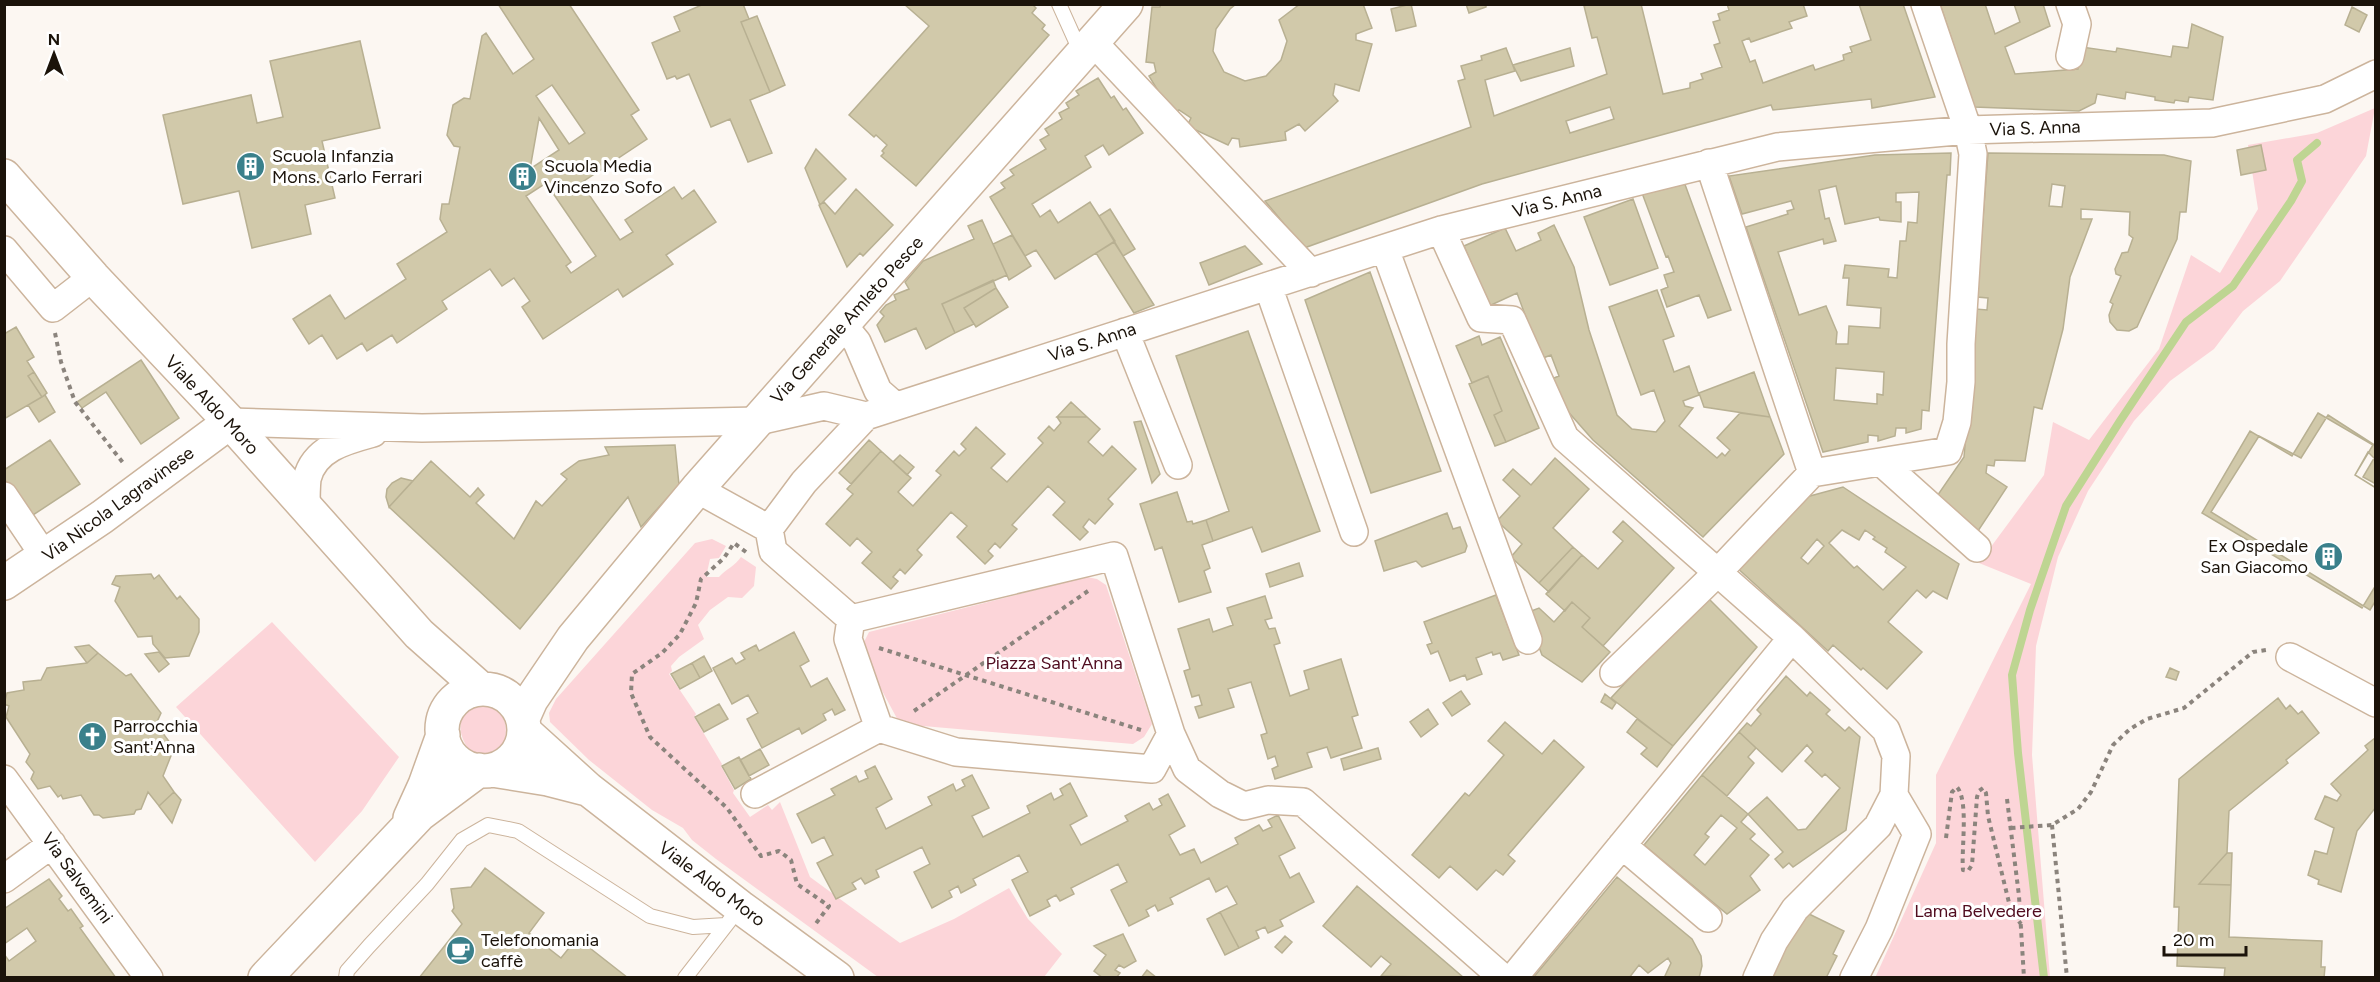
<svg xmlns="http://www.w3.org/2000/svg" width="2380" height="982" viewBox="0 0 2380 982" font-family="Figtree,sans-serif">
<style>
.green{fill:#fcd5d9}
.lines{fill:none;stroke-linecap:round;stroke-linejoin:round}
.stream{stroke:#bed592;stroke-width:8}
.building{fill:#d1c9aa;stroke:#b8b092;stroke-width:1.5;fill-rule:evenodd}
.lane-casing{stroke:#ccb49c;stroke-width:16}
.street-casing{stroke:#ccb49c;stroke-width:30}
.secondary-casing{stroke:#ccb49c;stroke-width:36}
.path{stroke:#8b847d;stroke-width:4;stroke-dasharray:4.5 4.5;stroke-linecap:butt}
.lane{stroke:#fff;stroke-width:14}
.street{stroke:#fff;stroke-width:27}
.secondary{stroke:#fff;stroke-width:33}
.labels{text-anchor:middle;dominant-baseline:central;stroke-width:6;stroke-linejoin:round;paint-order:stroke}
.street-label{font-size:18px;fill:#1b130a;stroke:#fff}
.poi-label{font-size:18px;fill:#1b130a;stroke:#fff;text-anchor:start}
.park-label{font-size:18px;fill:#500c1f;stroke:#fff}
</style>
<rect width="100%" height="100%" fill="#fcf7f2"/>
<!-- green -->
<path class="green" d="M2375,108l-9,48 -86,125 -37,30 -29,38 -44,32 -36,40 -46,70 -30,66 -22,89 -4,109 18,222 -175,1 61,-135v-68l95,-191 -52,-21 65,-88 9,-53 36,18 70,-91 32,-94 29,18 38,-64 -10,-64 69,-12z
M712,539l14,7 -7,12 -9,1 -4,18h13c7,-8 16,-11 22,-20l15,10 -2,19 -12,12 -14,-1 -18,13 -12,15 6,14 -25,18 -8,9 1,5 -3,3 27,40 -2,3 28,47 -1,2 13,24 -1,3 17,24 18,-12 4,5 8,-8 30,75 90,66 54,-24 55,-31 19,31 34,35 -18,23h-166l-162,-118 -24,-19 -9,-12 -31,-18 -63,-50 -39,-38 -1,-9 7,-14 139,-156z
M1087,577l10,2 9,6 46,139 -8,13 -11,7 -233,-20 -40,-74 9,-18z
M272,622l127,135 -37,54 -47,51 -139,-155z
M478,705l12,1 11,5c5,12 7,22 2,35l-16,8h-15c-14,-17 -19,-40 6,-49z"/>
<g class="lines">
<!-- stream -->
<path class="stream" d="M2044,978l-26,-225 -6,-78 18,-65 36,-104 54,-85 66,-99 47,-36 58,-85 11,-20 -5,-21 20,-17"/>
</g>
<!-- building -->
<path class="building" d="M498,4h71l70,106 -8,5 16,24 -66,44 39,57 13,-8 -8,-12 49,-33 8,12 12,-9 22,32 -50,33 7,9 -50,33 -5,-8 -75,50 -21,-32 8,-6 -16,-23 -12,8 -12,-17 -48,32 5,8 -50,34 -5,-8 -25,16 -5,-8 -25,16 -15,-24 -13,9 -16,-25 37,-24 15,24 61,-40 -9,-15 50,-32 -7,-13 2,-15h7l11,-57 -6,-1 -7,-11 6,-30 11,-7 6,1 12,-63 4,-3 27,41 21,-15zM552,85l33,48 -16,11 -33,-48zM539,118l20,32 -29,19zM546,183l50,73 -25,17 -5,-7 5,-4 -45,-66z
M704,4h39l6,15 -8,3 29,70 -20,8 22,53 -24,9 -18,-43 -19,8 -22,-53 -12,5 -2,-3 -8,3 -15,-36 28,-12 -6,-14z
M904,4h128l4,4 -4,5 13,12 -3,4 7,6 -133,151 -35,-30 3,-3 -2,-2 5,-6 -11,-10 -2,2 -25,-22 80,-89z
M1161,4h75l-6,5 -14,20 -3,22 11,21 21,9 21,-5 15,-16 6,-19 -8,-21 21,-16h63l9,24 -16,6v6l16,4 -13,47 -24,-7 -2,11 5,6 -33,30 -6,-7 -14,8 1,8 -46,7 -1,-8 -7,-1 -4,7 -41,-19 4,-8 -12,-8 -7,4 -23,-38 7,-4 -2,-9 -8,-1 6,-55h8z
M1411,4l5,22 -20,5 -5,-22z
M1466,4h20v3l-17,6z
M1589,4h52l22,90 27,-6v-5l13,-4 -2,-5 21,-7 -8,-22 6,-2 -7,-21 7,-2 -2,-6 11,-4 -2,-6h76l4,12 -18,6 3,6 -41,14 -2,-4 -7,3 8,21 5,-2 8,23 50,-18 2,5 29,-10 -1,-5 9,-3 -2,-5 21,-7 -12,-36h44l32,93 -63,11 -1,-9 -98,11 -2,-5 -289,79 -178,64 -39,-47 206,-74 -13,-46 7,-2 -4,-13 21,-6 -1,-4 25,-8 9,23 -30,9 9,36 113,-42 -10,-37 -5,1 -8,-32zM1610,107l4,12 -44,14 -4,-12z
M1940,4h45l10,30 25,-12 -6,-18h29l7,22 -45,21 10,27 63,-5 4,-22 34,5 1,-4 54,9 2,-11 15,2 4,-24 31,13 -10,63 -24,-3 -1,5 -13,-2 -1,3 -19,-3v-3l-29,-5 -1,7 -28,-5 -2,9 -16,8 -105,-4z
M2352,7l15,8 -8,17 -14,-7z
M757,16l28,69 -15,7 -29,-70z
M360,41l20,87 -58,13 13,57 -30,7 6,29 -59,14 -13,-57 -56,13 -20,-89 88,-20 6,28 26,-6 -13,-56z
M1570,48l4,18 -53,15 -8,-16z
M1098,78l13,20 3,-2 9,14 3,-2 17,25 -34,22 -6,-10 -18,11 6,11 -59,37 8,13 10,-7 8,13 32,-21 25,39 -60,38 -19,-29 -11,6 -35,-59 15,-9 -4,-5 13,-8 -4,-5 36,-21 -6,-9 9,-5 -4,-6 17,-10 -3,-6 10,-5 -3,-5 13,-8 -3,-4z
M2261,145l5,25 -25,5 -4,-25z
M816,149l30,30 -26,26 -15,-37z
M1951,153l-1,22h-3l-18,236 -7,-1 -1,19 -15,4v-5h-10l-1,8 -17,5v-5l-10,-1v7l-45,10 -77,-225 42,-13 -1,-3 7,-2 -3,-8 -49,13 -13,-38 146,-21zM1836,186l9,38 34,-7 1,3 21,2v-20h-5v-9l23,-1 -2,31 -9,-1 -2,19h-6l-3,37 -9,-1 1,-8 -44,-4 -2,13h6l-2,27 34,3 -1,20 -31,-2 -1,18h-12l1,-12 -11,-26 -27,9 -21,-63 45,-13 1,5 12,-3 -7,-23 -4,1 -6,-29zM1836,368l48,4 -1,23 -6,-1v10l-43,-4z
M1988,153l176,2 27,6 -5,51h-6l-3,27 -40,88 -8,4 -12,-1 -7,-8 -1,-7 4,-11 -3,-2 11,-26 -5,-2 -1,-5 7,-16 6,-1 5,-14 -4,-3 1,-23 -49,-3v10h11l-22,58 -7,52 -21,80 -8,-2 -9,54 -30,-1 -1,6 -7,-1 -1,8 21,14 -29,44 -43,-32 29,-42 12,-148 11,1 1,-12 -11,-1zM2052,184l13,2 -3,21 -13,-1z
M1683,179l48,131 -23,8 -9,-23 -32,12 -6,-17 7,-3 -4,-12 10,-3 -6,-16 -2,1 -24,-64z
M856,189l37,36 -30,31 -3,-3 -13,14 -28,-62 5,-3 11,12z
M1633,199l25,69 -48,17 -26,-68z
M1110,209l25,40 -12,7 -24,-40z
M982,220l25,55 -65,29 13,29 -29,16 -10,-21 -31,14 -8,-17 7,-9 -4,-4 6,-7 10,-5 -2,-5 15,-6 -4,-7 18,-21 51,-22 -6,-13z
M1554,225l20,42 15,63 28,85 15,14 24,3 9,-11 -11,-31 -13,5 -32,-88 48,-17 17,46 -11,4 11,32 15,-6 10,29 -16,6 2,5 8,2 -14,18 38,32 5,-5 3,3 5,-6 -13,-12 23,-25 30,4 14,37 -81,83 -110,-97 -29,-33 -15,-27 10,-4 -8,-21 -16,6 2,-14 -20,-54 -28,13 -25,-60 41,-18 11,23 25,-11 -3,-7z
M1012,235l19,31 -22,14 -16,-36z
M1114,242l9,14 31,49 -20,8 -38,-60z
M1245,246l17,18 -53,21 -9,-22z
M1370,272l71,199 -70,22 -66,-193z
M993,280l3,8 -32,20 10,16 -19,9 -13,-29z
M996,288l12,19 -32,20 -12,-19z
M16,327l18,30 -7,4 7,11 -6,4 14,21 -38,22v-85z
M1248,331l72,200 -58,21 -10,-25 -39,14 -7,-21 23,-9 -53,-155z
M1479,336l3,9 18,-8 39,91 -33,14 -12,-27 8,-4 -14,-35 -16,7 -16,-37z
M141,360l38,58 -38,26 -35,-52 -24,16 -5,-6z
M34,372l13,21 -5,4 -14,-21z
M1754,372l16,45 -66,-10 -5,-14z
M1488,376l14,35 -8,4 12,27 -11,4 -26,-62z
M45,395l10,17 -16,10 -11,-17z
M1071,402l16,15h-30z
M2318,413l55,32 -18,30 21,13v97l-14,23 -160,-95 48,-82 42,25z
M2328,415l48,31v9l-13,22 13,7v116l-6,10 -159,-98 48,-76 42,22z
M1057,417h30l13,12 -12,13 15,14 9,-10 24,23 -28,30 5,5 -18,20 -6,-5 -6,8 5,5 -8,8 -27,-25 12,-13 -17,-16 -36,39 5,4 -17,19 -5,-5 -7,8 5,5 -8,8 -28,-27 10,-11 -16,-14 -34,38 5,5 -17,19 -5,-5 -7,8 5,4 -7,8 -29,-26 10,-11 -15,-14 -7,8 -24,-22 27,-30 -6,-5 34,-38 30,27 -13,14 15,14 28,-31 -5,-4 18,-20 5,5 7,-7 -5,-5 15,-17 29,27 -14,14 16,14 36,-39 -5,-5 11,-12 5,5 7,-8z
M1141,421l19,53 -8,9 -18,-61z
M50,440l30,44 -50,33 -26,-38v-9z
M869,440l12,11 -30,33 -12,-11z
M675,445l4,40 -38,42 -13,-30 -108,132 -131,-122 42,-46 39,36 8,-9 6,7 -8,8 38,36 22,-38 6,5 25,-27 -6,-5 18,-13 30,-6 -4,-8z
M2368,452l8,8v28l-21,-13z
M900,455l14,12 -7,8 -14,-13z
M1555,458l34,31 -36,39 20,19 -34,36 -28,-26 11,-13 -25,-23 23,-25 -17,-16 10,-11 18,16z
M401,478l12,3 -24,26 -3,-10 1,-8 5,-6z
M1843,487l116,77 -12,35 -14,-8 -7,7 -9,-8 -29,32 34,30 -35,37 -24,-21 -2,2 -28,-25 -5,6 -94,-86 65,-66zM1842,530l17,10 6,-10 10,7 -2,2 14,9 -2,4 21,15 -23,23 -26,-24 -3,2 -25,-25zM1817,539l7,7 -16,18 -7,-6z
M1177,492l10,30 5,-1 1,3 13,-4 7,21 -11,4 8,23 -6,3 7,21 -32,10 -17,-55 -7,3 -15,-46z
M1447,513l6,16 7,-2 7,19 -2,6 -40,14 -3,1 -6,-6 -32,10 -9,-30z
M1623,521l51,47 -71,78 -21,-19 8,-9 -18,-16 -7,9 -19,-17 36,-39 16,14 25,-28 -10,-9z
M1573,547l9,8 -33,37 -10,-9z
M1299,563l4,13 -33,11 -4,-13z
M151,574l3,5 5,-4 18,24 3,-3 19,23v13l-10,24 -24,2 -12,-14 -1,-8 -14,1 -23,-36 5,-14 -8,-3 4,-8z
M1496,595l23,60 -16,5 -3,-7 -7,2 -1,-3 -16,6 6,16 -15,6 -2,-5 -15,6 -12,-30 -7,3 -4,-9 5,-2 -8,-21z
M1265,596l7,22 -7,2 4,9 6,-1 5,15 -6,2 16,51 19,-7 -5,-18 37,-12 17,56 -6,2 10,31 -31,10 -4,-11 -20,6 5,14 -37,12 -3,-10 6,-3 -3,-10 -7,3 -7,-24 6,-2 -16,-51 -23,7 6,18 -35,11 -4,-11 7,-2 -3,-10 -7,2 -8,-26 6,-2 -12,-40 31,-10 4,13 20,-7 -6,-17z
M1706,596l51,51 -84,99 -62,-48z
M1572,602l18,16 -8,9 28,25 -28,30 -40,-27 -16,-42 13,-5 15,14z
M794,632l15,29 -9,5 11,21 16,-9 18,32 -10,5 -3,-6 -9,5 3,6 -24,14 -3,-6 -37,20 -15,-29 11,-6 -10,-18 -16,9 -19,-36 19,-10 4,6 9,-5 -4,-6 15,-8 3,6z
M89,645l9,8 -11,10 -12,-16z
M159,652l10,12 -10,8 -14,-18z
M98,653l28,23 5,-2 30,39 -5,11 18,24 -11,28 11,16 -15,14 -11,-14 -7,17 -5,1 -2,4 -31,4 -4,-3h-5l-13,-20 -18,4 -2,-4 -3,2 -8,-11 -12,3 -7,-10 3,-7 -8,-10 4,-8 -24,-37 3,-11 -5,-2 3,-11 17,-3 -1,-8 18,-2 6,-12 40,-5z
M704,656l8,15 -12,7 -8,-15z
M692,663l8,15 -20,11 -9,-15z
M2170,668l9,4 -3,8 -10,-3z
M1786,676l21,20 3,-4 20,18 -4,4 19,17 4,-4 11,10 -14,93 -53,37 -4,-4 -6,5 -8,-9 8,-7 -35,-38 19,-17 31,33 8,-1 34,-41 -15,-14 -3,3 -17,-16 8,-9 -6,-7 -25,27 -43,-40 8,-9 4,3 10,-12 -4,-4z
M1461,691l9,13 -18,12 -9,-13z
M1605,694l11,9 -4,6 -11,-7z
M2278,698l8,11 4,-4 8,9 4,-3 17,22 -33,27 2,3 -59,48 -2,42 -28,31 32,1 -2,52 93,4 -1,26h4l-1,11h-100l1,-10 -48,-2 2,-59h-5l5,-128z
M719,704l9,15 -24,13 -9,-15z
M1428,709l10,15 -17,13 -11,-15z
M1637,719l36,27 -16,21 -16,-13 6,-6 -20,-16z
M1505,722l37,32 12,-14 30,27 -76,88 7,6 -12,14 -7,-5 -19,20 -27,-24 -11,12 -27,-23 53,-62 4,3 35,-41 -16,-14z
M1739,732l17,16 -8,9 6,6 -27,33 -25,-21z
M2375,738l1,69 -19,24 -16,61 -23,-8 1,-4 -11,-5 7,-24 12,3 7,-26 -19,-9 10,-23 12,5 4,-6 -10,-11 37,-34 -3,-4z
M1378,748l3,11 -37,11 -3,-11z
M760,749l9,16 -20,11 -9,-16z
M739,757l12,22 -16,10 -13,-23z
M875,766l17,33 -16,9 10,21 46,-24 -4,-8 25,-13 3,7 9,-5 -3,-6 10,-5 17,33 -17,8 11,21 47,-24 -3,-7 24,-13 3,7 9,-5 -3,-6 10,-6 17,33 -17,9 11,20 47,-24 -3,-5 24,-13 4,7 9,-5 -3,-6 9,-5 17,32 -16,9 11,20 14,-6 7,14 37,-19 -3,-6 24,-13 4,6 9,-4 -4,-7 10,-5 17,33 -16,8 11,22 9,-5 15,29 -34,18 3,6 -15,7 -3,-6 -9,4 3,7 -20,10 -19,-36 17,-8 -10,-18 -11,6 -7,-14 -39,20 3,6 -15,7 -3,-6 -9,5 3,6 -20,10 -18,-36 16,-8 -9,-18 -47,24 3,6 -14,7 -4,-6 -9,5 3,6 -20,10 -18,-36 16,-8 -9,-17 -46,24 3,6 -15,8 -3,-7 -9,5 3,6 -20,11 -18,-36 16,-8 -8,-17 -46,23 3,7 -14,7 -4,-6 -9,5 4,6 -20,10 -19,-36 16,-8 -9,-18 -12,6 -15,-29 38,-19 -4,-6 25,-13 3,6 9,-4 -3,-7z
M1702,775l46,39 -7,8 14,12 -5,5 19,16 -19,21 10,14 -33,24 -83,-69zM1721,815l16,13 -32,37 -11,-10 15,-18 -4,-3z
M174,792l7,8 -9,23 -13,-17z
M2227,853h5l-1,32 -32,-1z
M485,868l59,45 -15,20 32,25 16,-20 51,40h-209l43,-54 -10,-13 2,-3 -3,-19 20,-2z
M1617,877l75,62 9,17 1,10 -3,12h-35l7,-15 -3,-5 -20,15 -9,-8 -10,13h-96z
M49,879l13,17 -3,3 9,12 3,-2 12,17 -3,2 36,50h-112v-24l5,7 27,-20 -9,-13 -23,16v-35z
M1357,886l107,92 -83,-2 10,-12 -10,-8 -10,11 -48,-41z
M1220,912l19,36 -14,7 -18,-36z
M1805,912l39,19 -11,23 4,2 -11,22h-53l1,-2 -4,-2z
M1123,934l13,27 -12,7 -5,-3 -4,5 5,3 -4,5h-13l-9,-7 12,-16 -12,-9z
M1285,936l7,6 -10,11 -7,-6z
M1147,970l10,8h-16z"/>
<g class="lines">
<defs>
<path id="lane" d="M1059,4l22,49
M346,978l1,-7 22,-25 58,-62 35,-44 26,-15 30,6 132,85 43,11 33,-2
M685,978l45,-58"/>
<path id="street" d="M1093,42l218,231
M2070,56l7,-32 -7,-20
M1709,163l103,310 136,-22 9,-29 4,-40v-38l12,-190 -5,-24 -43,-126
M1441,230l40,88 31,2 53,118 227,200 94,92 10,26 -2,39 -16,31 -83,83 -21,32 -17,37
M1385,249l143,391
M4,250l49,58 40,-31
M1268,286l86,246
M843,325l14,17 21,49 16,14
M1125,332l53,133
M230,422l192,6 336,-7 66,-15 42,10 575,-186 336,-83 191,-17 244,-7 113,-24 51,-25
M1881,462l96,86
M697,489l72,40
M4,496l41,61
M306,508c0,-9 0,-20 1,-29 7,-31 40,-39 66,-46
M1114,556l57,178 -19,35 -196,-17 -77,-24 -31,-89 3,-20z
M851,619l-78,-68 -4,-22 35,-47 62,-66
M2290,657l86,46
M1614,673l105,-102 93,-98
M1171,734l16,35 33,25 24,12 24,-6 35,2 200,176
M4,779l145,199
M755,794l124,-66
M1622,845l86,73
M4,879l48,-35
M1513,978l279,-340
M1854,978l25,-49 38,-95 -23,-39"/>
<path id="secondary" d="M4,176l89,101 137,145 189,212 62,55
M4,583l98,-66 128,-95
M442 730a41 41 0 1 1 82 0a41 41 0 1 1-82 0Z
M523,718l8,-18 42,-62 124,-149 429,-485
M524,731l64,58 152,118 97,71
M492,770l56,9 35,9
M410,818l15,-33 18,-50
M265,978l155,-164 59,-44"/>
</defs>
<!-- lane casing -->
<use href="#lane" class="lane-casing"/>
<!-- street casing -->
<use href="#street" class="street-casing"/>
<!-- secondary casing -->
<use href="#secondary" class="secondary-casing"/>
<!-- path -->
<path class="path" d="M55,333l6,29 14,40 49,62
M746,552l-12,-9 -10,15 -23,21 -5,24 -16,31 -18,19 -30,21 -1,19 19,44 77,71 34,48 18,-5 12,9 6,24 32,22 -15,20
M879,648l262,82
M914,711l174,-120
M2007,799l12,97 5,82
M2052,825l15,153
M2011,828l41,-3 26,-16 13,-17 22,-47 17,-16 17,-10 37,-11 69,-56 13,-2
M1946,838l6,-46 5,-5c12,14 4,63 6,83l5,1 4,-6 5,-68 2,-6 4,-3 3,5 2,23 23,95 10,13"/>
<!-- lane -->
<use href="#lane" class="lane"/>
<!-- street -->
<use href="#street" class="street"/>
<!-- secondary -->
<use href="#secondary" class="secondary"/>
</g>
<!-- icons -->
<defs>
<symbol id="building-disc" viewBox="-11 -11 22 22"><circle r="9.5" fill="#3a808b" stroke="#fff"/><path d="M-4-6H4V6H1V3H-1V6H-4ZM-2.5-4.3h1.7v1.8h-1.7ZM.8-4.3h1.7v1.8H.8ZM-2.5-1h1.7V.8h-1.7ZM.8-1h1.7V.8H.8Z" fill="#fff"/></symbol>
<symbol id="church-disc" viewBox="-11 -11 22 22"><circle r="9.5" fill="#3a808b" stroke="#fff"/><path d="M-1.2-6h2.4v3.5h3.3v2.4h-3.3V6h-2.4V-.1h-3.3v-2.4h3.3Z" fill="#fff"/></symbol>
<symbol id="cafe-disc" viewBox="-11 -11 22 22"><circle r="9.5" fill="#3a808b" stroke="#fff"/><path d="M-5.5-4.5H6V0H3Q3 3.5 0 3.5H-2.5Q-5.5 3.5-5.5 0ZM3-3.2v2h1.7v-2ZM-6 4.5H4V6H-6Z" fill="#fff"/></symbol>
</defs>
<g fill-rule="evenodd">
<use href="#building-disc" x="234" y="150" width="33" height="33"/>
<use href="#building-disc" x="506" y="160" width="33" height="33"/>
<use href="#building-disc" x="2312" y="540" width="33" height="33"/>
<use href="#church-disc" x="76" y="720" width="33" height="33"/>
<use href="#cafe-disc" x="444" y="934" width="33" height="33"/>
</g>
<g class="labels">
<!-- street labels -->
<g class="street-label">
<text transform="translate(2035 128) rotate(-2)">Via S. Anna</text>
<text transform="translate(1557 201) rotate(-14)">Via S. Anna</text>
<text transform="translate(847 320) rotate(-48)">Via Generale Amleto Pesce</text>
<text transform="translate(1092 342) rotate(-18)">Via S. Anna</text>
<text transform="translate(212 405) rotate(47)">Viale Aldo Moro</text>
<text transform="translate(118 504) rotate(-36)">Via Nicola Lagravinese</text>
<text transform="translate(77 878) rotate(54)">Via Salvemini</text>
<text transform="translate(712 884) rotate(37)">Viale Aldo Moro</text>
</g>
<!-- poi labels -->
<g class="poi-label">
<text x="272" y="156">Scuola Infanzia<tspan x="272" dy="21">Mons. Carlo Ferrari</tspan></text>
<text x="544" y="166">Scuola Media<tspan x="544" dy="21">Vincenzo Sofo</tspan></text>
<text x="2308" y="546" text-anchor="end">Ex Ospedale<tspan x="2308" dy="21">San Giacomo</tspan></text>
<text x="113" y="726">Parrocchia<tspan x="113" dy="21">Sant'Anna</tspan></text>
<text x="481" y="940">Telefonomania<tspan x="481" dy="21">caffè</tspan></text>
</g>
<!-- park labels -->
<g class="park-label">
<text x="1054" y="663">Piazza Sant'Anna</text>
<text x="1978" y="911">Lama Belvedere</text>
</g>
</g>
<!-- border -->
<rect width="2380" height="982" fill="none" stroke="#1b130a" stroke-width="12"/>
<!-- north arrow -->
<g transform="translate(54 54)" stroke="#ffffff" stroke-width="4.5" paint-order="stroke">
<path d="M0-4.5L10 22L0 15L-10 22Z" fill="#1b130a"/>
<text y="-9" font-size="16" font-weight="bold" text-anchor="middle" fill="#1b130a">N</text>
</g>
<!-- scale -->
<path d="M2164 946v9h82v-9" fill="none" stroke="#1b130a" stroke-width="3"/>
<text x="2173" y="946" font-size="18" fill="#1b130a" stroke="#ffffff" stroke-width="4.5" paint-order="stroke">20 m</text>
</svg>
